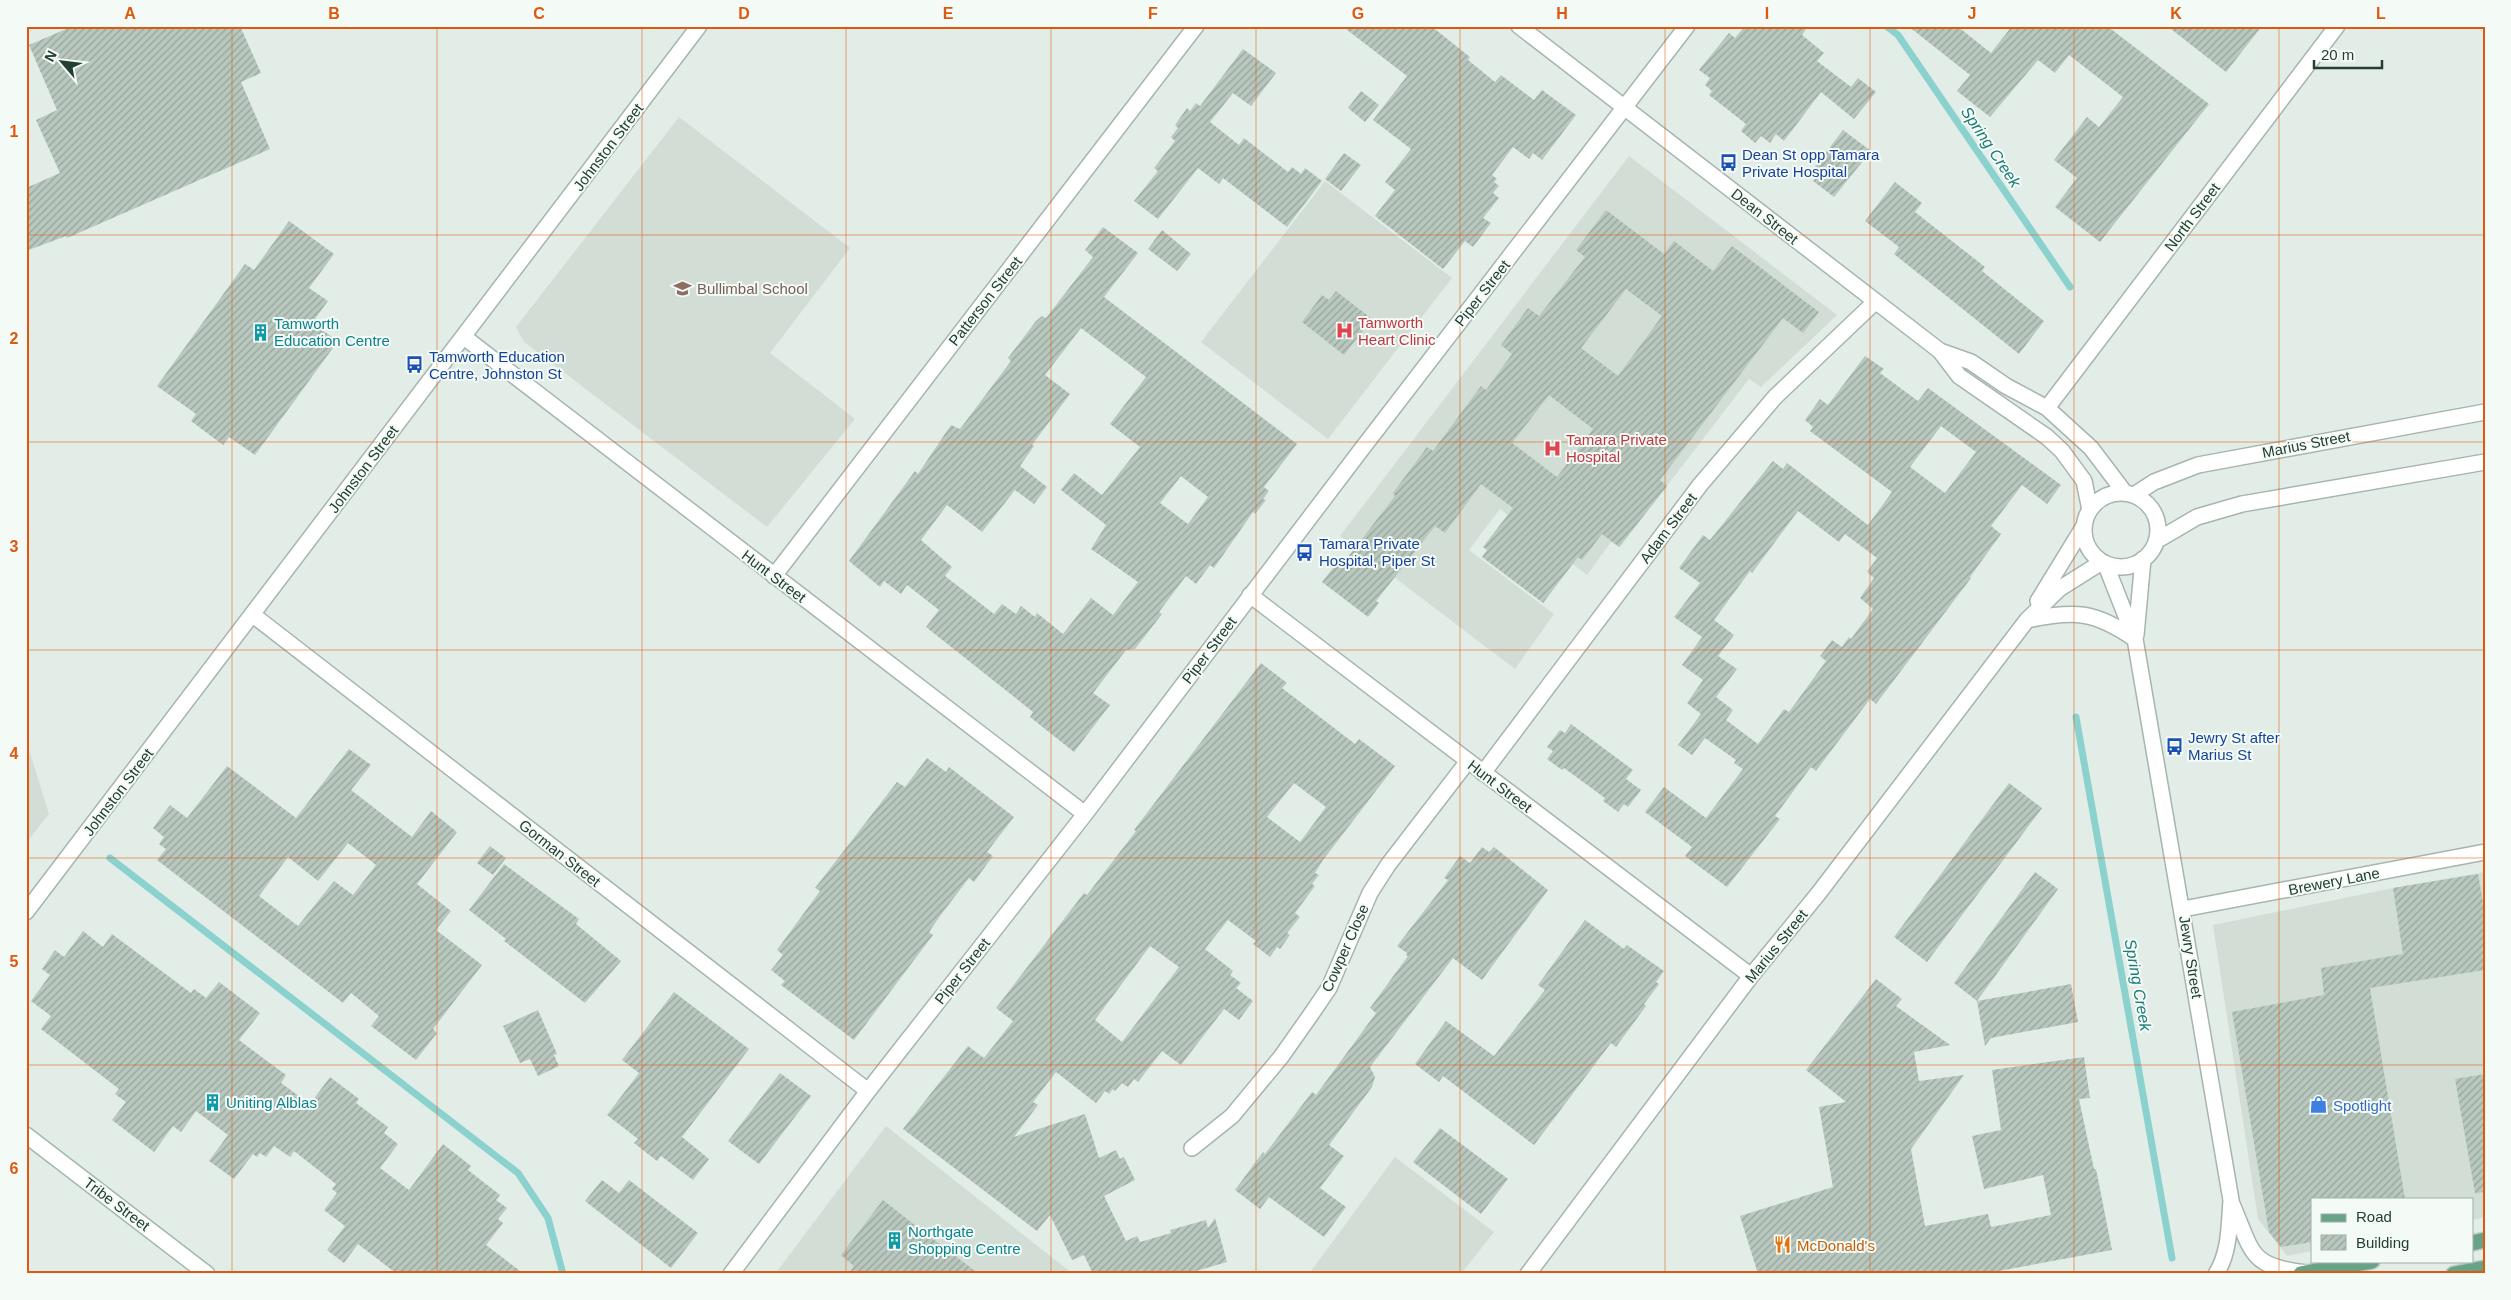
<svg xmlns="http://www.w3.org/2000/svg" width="2511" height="1300" viewBox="0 0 2511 1300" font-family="Helvetica,sans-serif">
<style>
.built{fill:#d1ddd5}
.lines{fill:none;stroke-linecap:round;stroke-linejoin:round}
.stream{stroke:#8bd2cf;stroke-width:7}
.building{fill:url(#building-hatch);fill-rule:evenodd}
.street-casing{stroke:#a6b5ad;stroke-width:18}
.secondary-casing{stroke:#a2b9ac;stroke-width:18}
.primary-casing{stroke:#c1c9c6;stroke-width:18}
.street{stroke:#fff;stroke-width:15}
.secondary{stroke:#fff;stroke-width:15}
.primary{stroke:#68a388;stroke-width:15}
.grid{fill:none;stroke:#de580e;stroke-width:1;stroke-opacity:0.55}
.labels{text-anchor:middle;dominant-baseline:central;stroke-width:4;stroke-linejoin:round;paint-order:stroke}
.street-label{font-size:15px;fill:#233f32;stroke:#f4faf6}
.transit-label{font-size:15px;fill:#164399;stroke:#f4faf6;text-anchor:start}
.education-label{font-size:15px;fill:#785e54;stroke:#f4faf6;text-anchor:start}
.health-label{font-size:15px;fill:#be3a42;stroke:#f4faf6;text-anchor:start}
.culture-label{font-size:15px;fill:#0d838f;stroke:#f4faf6;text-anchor:start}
.shop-label{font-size:15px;fill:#366cbe;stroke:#f4faf6;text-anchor:start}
.food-label{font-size:15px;fill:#c56008;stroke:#f4faf6;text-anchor:start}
.water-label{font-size:16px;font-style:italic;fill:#1c7c78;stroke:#f4faf6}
.neatline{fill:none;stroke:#de580e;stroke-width:2}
.grid-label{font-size:16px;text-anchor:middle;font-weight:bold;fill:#de580e}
</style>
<defs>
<pattern id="building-hatch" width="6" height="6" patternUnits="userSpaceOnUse" patternTransform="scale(1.25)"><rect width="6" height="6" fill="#b9c8bf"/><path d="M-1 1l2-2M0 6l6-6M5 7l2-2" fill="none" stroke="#96a49c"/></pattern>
</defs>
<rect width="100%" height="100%" fill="#e3ede7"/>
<!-- built -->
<path class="built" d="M679,117l171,131 -80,105 85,66 -88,108 -243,-185 -8,-15z
M1629,156l208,159 -76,72 -12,-8 -129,168 -9,-5 -24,33 -87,-66 -31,41 85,64 -39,55 -175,-133z
M1325,181l127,97 -124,161 -127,-97z
M26,740l23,74 -23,29z
M2485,872v345l-13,3v-21h-160v52l-25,5 -29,-37 -45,-294 180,-37z
M886,1126l187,148h-298z
M1395,1157l99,75 -33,42h-171l21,-3z"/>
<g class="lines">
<!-- stream -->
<path class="stream" d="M1886,26l12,9 172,252
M2076,717l96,541
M110,858l408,315 30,45 15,56"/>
</g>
<!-- building -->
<path class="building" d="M73,26h167l21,47 -20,9 29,67 -203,89 -1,-2 -40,15v-63l34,-15 -24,-53 21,-10 -28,-65z
M1342,26h89l39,31 -2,3 27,22 6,-7 33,25 8,-10 34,25 -34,45 -9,-7 -4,6 -16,-12 -21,28 5,4 -3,3 5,4 -6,7 6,5 -16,20 8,5 -18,24 -8,-6 -22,28 -68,-53 20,-26 -10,-8 26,-33 -38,-29 34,-44z
M1745,26h63l-6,9 22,18 -7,8 34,26 7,-9 18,14 -22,27 -33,-27 -37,49 -8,-7 -6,9 -9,-7 -6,7 -14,-12 5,-7 -37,-29 3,-4 -7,-6 5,-7 -11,-8 30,-37 6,5z
M1908,26h49l34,27 21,-27h95l102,78 -109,138 -45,-35 22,-29 -23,-18 33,-43 12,10 24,-30 -54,-42 -14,18 -17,-13 -48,57 -33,-26 13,-16z
M2167,26h95l-36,46z
M1243,49l33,24 -25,33 -18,-13 -23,29 29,23 5,-7 44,34 4,-5 9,7 4,-6 17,13 -35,46 -64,-49 -4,6 -21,-16 -40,51 -24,-18 24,-30 -4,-3 21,-27 -4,-4 7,-9 -3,-3 12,-17 3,3 6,-8 4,3z
M1361,91l18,14 -14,17 -17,-14z
M1843,130l28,21 -37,46 -21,-16 4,-4 -6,-5z
M1344,153l17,12 -20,26 -16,-12z
M1895,182l27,21 -7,9 70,55 -3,4 62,50 -25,33 -125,-100 5,-7 -34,-26z
M1606,210l58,44 10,-13 39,30 19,-25 87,66 -16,21 -20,-15 -123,162 7,6 -48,61 -17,-13 -20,26 -4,-3 -35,46 -61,-46 5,-7 -4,-3 30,-39 -32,-24 -36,49 -10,-7 -59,75 3,2 -11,14 -46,-35 19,-24 4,3 50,-65 -2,-3 34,-46 6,4 48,-65 5,4 26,-36 -11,-9 27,-37 11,8 46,-59 -9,-7zM1626,289l36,27 -44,60 -37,-28zM1549,395l44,34 -36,48 -45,-34z
M289,221l45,33 -25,34 19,13 -16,22 26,18 -83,114 -26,-18 -6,8 -32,-24 5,-7 -39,-28 88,-122 9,6z
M1103,227l35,26 -34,44 193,147 -33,43 5,4 -6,8 3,1 -11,14 -2,-2 -39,56 -4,-3 -14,19 -10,-8 -27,36 3,2 -27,35 -9,1 -33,43 17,12 -36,47 -44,-35 3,-5 -107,-85 13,-17 -32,-25 -6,9 -17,-13 -4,6 -31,-26 66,-90 3,3 33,-49 9,4 51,-68 -3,-3 28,-37 6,-5 4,2 47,-61 -8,-7zM1081,328l65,49 -36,47 30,23 -38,48 -28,-22 -13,17 45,35 -15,24 47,33 -25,33 -22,-17 -28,36 -26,-21 -2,4 -14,-11 -5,8 -14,-10 -8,10 -49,-38 7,-9 -31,-27 26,-35 35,27 33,-42 19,14 13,-17 -27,-21 14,-20 -2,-1 38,-51 -25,-19zM1181,476l27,21 -20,27 -28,-21z
M1162,230l29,24 -14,17 -29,-22z
M1336,291l36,28 -28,36 -42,-33 20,-27 7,5z
M1865,356l19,13 -4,4 38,28 10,-13 133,97 -14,19 -25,-19 -31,41 10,8 -31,43 1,1 -95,126 -6,-5 -54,72 -5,-4 -36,49 5,3 -53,68 -42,-31 7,-9 -47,-35 19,-25 42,31 37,-49 -9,-6 2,-3 -31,-22 -13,17 -14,-10 23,-31 -14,-11 16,-23 -21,-15 20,-28 -28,-20 26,-34 -21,-15 24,-33 7,5 63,-79 10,8 4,-6 81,62 24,-33 -82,-61 3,-4 -8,-7 15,-21 8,6zM1941,426l35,26 -31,41 -35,-26zM1798,511l41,31 6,-8 32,24 -10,14 7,6 -14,20 13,11 -22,30 -2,-2 -7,10 -10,-7 -12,16 6,5 -37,51 -5,-3 -26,35 -32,-24 7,-10 -17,-13 21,-28 -19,-13 16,-21 -20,-15 36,-49 2,2z
M1261,663l26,20 -5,5 73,56 4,-5 36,27 -72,94 -8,13 4,2 -7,9 3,2 -20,27 5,4 -13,16 3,2 -10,14 -3,-2 -7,10 -17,-13 3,-3 -28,-21 -23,29 28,22 -3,4 11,8 -5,5 17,13 -14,19 -15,-11 -43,56 -19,-14 -24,31 -4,-3 -6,8 -6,-4 -7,8 -2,-2 -4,5 -4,-3 -9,12 -40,-31 -23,30 5,3 -24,32 71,-23 14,44 17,-8 4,9 4,-2 11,23 -31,16 22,45 11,-5 3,6 31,-9 -1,-3 36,-10 2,8 7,-10 12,44 -41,12h-93l-9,-19 -12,5 -22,-45 -13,16 -134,-102 65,-83 16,12 29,-37 -17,-13 88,-115 3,2 49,-64 -2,-1zM1294,783l32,24 -26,35 -33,-25zM1150,946l29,21 -57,75 -27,-22z
M1571,724l62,46 -7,9 15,11 -13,17 -4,-3 -6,8 -15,-11 2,-3 -41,-30 -2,2 -15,-11 6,-8 -6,-4 13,-17 5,3z
M349,749l22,16 -20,25 61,47 19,-26 26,21 -40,52 34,27 -15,19 46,35 -49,64 4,4 -21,27 -45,-34 8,-10 -28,-23 -8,10 -186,-143 9,-11 -7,-5 5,-7 -11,-9 17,-23 17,13 40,-52 69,52zM348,843l28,22 -23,30 -19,-14 -36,45 -39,-30 29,-39 30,24z
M927,758l19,14 3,-5 65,50 -27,35 6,4 -19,26 -5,-4 -29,38 -11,16 4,3 -79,105 -73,-55 4,-4 -14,-11 12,-15 -6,-5 43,-59 -5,-3 82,-106 8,5z
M2009,783l33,25 -115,154 -33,-25z
M490,846l16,12 -13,17 -16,-12z
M1482,847l7,5 5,-5 54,43 -66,90 -29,-22 -83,109 5,10 -3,10 -43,58 15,11 -24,32 26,19 -22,30 -55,-40 -9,12 -25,-19 28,-38 2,2 47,-62 4,3 60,-82 -6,-5 38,-52 -2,-1 1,-2 -10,-7 51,-66 -4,-2 16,-22 10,7z
M504,864l75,55 -3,5 45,37 -36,42 -81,-62 2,-2 -37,-29z
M2035,872l23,17 -81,112 -23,-18z
M2478,874l7,40v56l-115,18 35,211h-93v43l-31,5 -12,-15 -37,-220 92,-17 -3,-27 82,-14 -10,-66z
M1585,920l39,29 3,-4 37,26 -8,11 3,2 -15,20 2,2 -30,41 -5,-4 -77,102 -91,-69 -4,6 -24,-18 31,-43 48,35 51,-66 -7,-5z
M83,931l20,16 9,-13 79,59 3,-4 12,9 13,-16 41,31 -21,27 47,35 -5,8 29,21 20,-27 29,22 -3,4 32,24 -4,6 14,11 -18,24 29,22 34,-46 28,22 -3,4 32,25 -4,5 11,8 -9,11 5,4 -17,22 38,29h-127l-39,-30 -14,19 -17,-13 18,-24 -21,-16 13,-17 -5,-4 4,-5 -42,-33 -4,6 -16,-11 -8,11 -6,-4 -3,4 -4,-3 -19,25 -25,-18 19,-26 -32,-24 -15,21 -8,-6 -19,26 -42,-32 14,-18 -11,-8 4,-5 -78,-60 10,-13 -20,-15 19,-26 -8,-6 13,-19 9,7z
M1876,979l26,20 -6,7 54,39 -36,7 5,29 45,-6 -53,74 14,77 63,-12 3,13 60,-12 -8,-40 -59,14 -12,-53 29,-6 -9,-60 92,-13 6,41 -11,1 15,70h2l16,81 -113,21v3h-241l-18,-58 93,-29 -14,-80 27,-5 -40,-32z
M2071,984l7,38 -87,16 -6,8 -8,-45z
M674,992l75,57 -67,88 27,22 -16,21 -32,-24 -4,5 -23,-18 4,-4 -31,-24 32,-42 -17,-13z
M538,1010l19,44 -3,1 5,11 -21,10 -8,-17 -10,4 -17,-37z
M780,1073l31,23 -52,68 -31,-23z
M2485,1074v118l-10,1 -20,-114z
M1440,1128l68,51 -27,35 -68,-52z
M602,1180l17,13 10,-13 69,53 -27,35 -86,-67z
M883,1200l33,26 63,48h-131l6,-8 -13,-11z"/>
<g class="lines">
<defs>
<path id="street" d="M1519,26l421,325 19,25 88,61 15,14 22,30 6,29
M464,337l621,477
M1940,351l31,11 35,24 41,22 44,40 34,45
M2047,408l290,-382
M2084 530a37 37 0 1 1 74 0a37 37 0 1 1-74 0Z
M2134,495l20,-13 44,-17 287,-53
M2156,541l41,-24 45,-13 243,-42
M2105,563l30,76 96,561c-2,25 -1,52 -15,74
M774,576l422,-550
M1250,595l501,381
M2038,601l46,-75
M253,615l615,476
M2027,620c47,-10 68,-9 108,19
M2136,635l7,-76
M1483,773l217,-288 75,-88 100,-95
M2183,909l302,-57
M26,912l673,-886
M1192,1148l40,-32 49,-59 31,-44 17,-25 41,-95 18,-28 80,-104
M2232,1204c21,49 17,63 75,69
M731,1274l137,-183 217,-277 276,-364 326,-424
M1528,1274l223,-298 67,-82 209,-274 32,-31 43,-27"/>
<path id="secondary" d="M26,1135l181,139"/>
<path id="primary" d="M2472,1243l13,-3
M2301,1274l71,-13
M2454,1274l31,-6"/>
</defs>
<!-- street casing -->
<use href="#street" class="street-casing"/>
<!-- secondary casing -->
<use href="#secondary" class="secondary-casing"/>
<!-- primary casing -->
<use href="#primary" class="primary-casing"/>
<!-- street -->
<use href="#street" class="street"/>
<!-- secondary -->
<use href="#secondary" class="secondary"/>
<!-- primary -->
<use href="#primary" class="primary"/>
</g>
<!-- grid -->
<path class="grid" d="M232,26v1248M437,26v1248M642,26v1248M846,26v1248M1051,26v1248M1256,26v1248M1460,26v1248M1665,26v1248M1870,26v1248M2074,26v1248M2279,26v1248M26,235h2459M26,442h2459M26,650h2459M26,858h2459M26,1065h2459"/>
<!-- icons -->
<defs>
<symbol id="bus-bare" viewBox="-9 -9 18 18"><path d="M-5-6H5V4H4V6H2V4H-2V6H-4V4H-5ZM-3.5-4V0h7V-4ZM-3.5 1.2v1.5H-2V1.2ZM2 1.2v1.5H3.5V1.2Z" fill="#1a4fb4" stroke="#f4faf6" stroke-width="2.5" paint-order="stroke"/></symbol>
<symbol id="school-bare" viewBox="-9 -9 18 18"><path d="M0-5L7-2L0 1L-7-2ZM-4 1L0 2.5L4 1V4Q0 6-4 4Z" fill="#8d6e63" stroke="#f4faf6" stroke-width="2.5" paint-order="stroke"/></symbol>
<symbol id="hospital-bare" viewBox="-9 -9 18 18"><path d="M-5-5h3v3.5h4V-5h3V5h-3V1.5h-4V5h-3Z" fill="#e0444e" stroke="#f4faf6" stroke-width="2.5" paint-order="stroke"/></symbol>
<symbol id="building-bare" viewBox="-9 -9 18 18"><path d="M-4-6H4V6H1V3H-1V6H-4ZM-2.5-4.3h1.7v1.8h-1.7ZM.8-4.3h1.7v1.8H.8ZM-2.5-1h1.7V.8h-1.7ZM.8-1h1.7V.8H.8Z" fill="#0f9aa8" stroke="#f4faf6" stroke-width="2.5" paint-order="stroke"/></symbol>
<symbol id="shop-bare" viewBox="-9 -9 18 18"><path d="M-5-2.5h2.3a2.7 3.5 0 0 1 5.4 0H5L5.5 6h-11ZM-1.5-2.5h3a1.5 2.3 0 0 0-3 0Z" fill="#3f7fe0" stroke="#f4faf6" stroke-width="2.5" paint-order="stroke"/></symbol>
<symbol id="restaurant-bare" viewBox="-9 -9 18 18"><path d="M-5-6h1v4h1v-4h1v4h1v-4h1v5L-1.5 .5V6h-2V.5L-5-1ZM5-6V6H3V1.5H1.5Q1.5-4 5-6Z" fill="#e8710a" stroke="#f4faf6" stroke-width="2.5" paint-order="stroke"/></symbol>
</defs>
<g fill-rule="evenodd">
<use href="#bus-bare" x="1716" y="150" width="25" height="25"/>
<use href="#school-bare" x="670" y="276" width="25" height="25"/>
<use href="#hospital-bare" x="1332" y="318" width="25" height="25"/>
<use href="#building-bare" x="248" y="320" width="25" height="25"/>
<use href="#bus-bare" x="402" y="352" width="25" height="25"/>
<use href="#hospital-bare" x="1540" y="436" width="25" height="25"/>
<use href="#bus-bare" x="1292" y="540" width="25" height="25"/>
<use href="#bus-bare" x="2162" y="734" width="25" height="25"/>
<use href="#building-bare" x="200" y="1090" width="25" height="25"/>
<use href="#shop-bare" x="2306" y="1092" width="25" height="25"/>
<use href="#building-bare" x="882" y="1228" width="25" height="25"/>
<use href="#restaurant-bare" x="1770" y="1232" width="25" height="25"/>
</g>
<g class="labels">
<!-- street labels -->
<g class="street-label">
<text transform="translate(608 147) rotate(-53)">Johnston Street</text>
<text transform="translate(1765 216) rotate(38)">Dean Street</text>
<text transform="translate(2192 217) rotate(-53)">North Street</text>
<text transform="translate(1482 293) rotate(-52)">Piper Street</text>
<text transform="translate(985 301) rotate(-52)">Patterson Street</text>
<text transform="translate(2306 444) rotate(-11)">Marius Street</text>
<text transform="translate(363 469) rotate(-53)">Johnston Street</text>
<text transform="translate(1668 528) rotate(-53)">Adam Street</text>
<text transform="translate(774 576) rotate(37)">Hunt Street</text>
<text transform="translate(1209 650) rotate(-53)">Piper Street</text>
<text transform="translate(1500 786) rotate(37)">Hunt Street</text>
<text transform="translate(118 792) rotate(-53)">Johnston Street</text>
<text transform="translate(560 853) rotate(38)">Gorman Street</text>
<text transform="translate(2334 881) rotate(-11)">Brewery Lane</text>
<text transform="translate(1776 946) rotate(-51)">Marius Street</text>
<text transform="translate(1345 948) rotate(-66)">Cowper Close</text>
<text transform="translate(2191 957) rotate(81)">Jewry Street</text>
<text transform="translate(962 971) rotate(-52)">Piper Street</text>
<text transform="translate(117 1204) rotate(37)">Tribe Street</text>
</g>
<!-- transit labels -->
<g class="transit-label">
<text x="1742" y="154">Dean St opp Tamara<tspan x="1742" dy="17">Private Hospital</tspan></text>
<text x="429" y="356">Tamworth Education<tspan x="429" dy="17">Centre, Johnston St</tspan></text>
<text x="1319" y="543">Tamara Private<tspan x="1319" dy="17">Hospital, Piper St</tspan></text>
<text x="2188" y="737">Jewry St after<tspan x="2188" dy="17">Marius St</tspan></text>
</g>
<!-- education labels -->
<g class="education-label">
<text x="697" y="288">Bullimbal School</text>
</g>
<!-- health labels -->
<g class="health-label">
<text x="1358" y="322">Tamworth<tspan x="1358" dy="17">Heart Clinic</tspan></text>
<text x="1566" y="439">Tamara Private<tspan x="1566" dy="17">Hospital</tspan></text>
</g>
<!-- culture labels -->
<g class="culture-label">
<text x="274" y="323">Tamworth<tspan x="274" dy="17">Education Centre</tspan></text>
<text x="226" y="1102">Uniting Alblas</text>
<text x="908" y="1231">Northgate<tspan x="908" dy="17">Shopping Centre</tspan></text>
</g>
<!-- shop labels -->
<g class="shop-label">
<text x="2333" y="1105">Spotlight</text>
</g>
<!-- food labels -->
<g class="food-label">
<text x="1797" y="1245">McDonald's</text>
</g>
<!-- water labels -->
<g class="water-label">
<text transform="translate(1991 147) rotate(56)">Spring Creek</text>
<text transform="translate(2138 985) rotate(80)">Spring Creek</text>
</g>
</g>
<!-- border -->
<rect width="2511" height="1300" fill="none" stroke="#f4faf6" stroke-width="55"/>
<!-- legend -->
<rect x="2311" y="1198" width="162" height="65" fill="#f4faf6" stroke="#a0afa8"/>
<rect x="2321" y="1214" width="25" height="8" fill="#68a388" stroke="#a0afa8"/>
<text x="2356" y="1222" font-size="15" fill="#233f32">Road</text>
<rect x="2321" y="1235" width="25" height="15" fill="url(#building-hatch)" stroke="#a0afa8"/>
<text x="2356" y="1248" font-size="15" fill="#233f32">Building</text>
<!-- north arrow -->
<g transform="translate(62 62) rotate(298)" stroke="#f4faf6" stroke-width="4" paint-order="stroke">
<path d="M0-4L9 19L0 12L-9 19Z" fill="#233f32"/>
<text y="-8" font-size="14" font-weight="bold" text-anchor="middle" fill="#233f32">N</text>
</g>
<!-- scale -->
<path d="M2314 60v8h68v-8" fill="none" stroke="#233f32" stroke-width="2.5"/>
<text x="2321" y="60" font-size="15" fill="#233f32" stroke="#f4faf6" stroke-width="4" paint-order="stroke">20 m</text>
<rect x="28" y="28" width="2456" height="1244" class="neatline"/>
<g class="grid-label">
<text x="130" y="19">A</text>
<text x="334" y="19">B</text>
<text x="539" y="19">C</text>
<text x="744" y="19">D</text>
<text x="948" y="19">E</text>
<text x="1153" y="19">F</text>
<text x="1358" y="19">G</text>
<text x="1562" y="19">H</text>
<text x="1767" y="19">I</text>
<text x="1972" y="19">J</text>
<text x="2176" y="19">K</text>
<text x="2381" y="19">L</text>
<text x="14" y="137">1</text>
<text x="14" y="344">2</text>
<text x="14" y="552">3</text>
<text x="14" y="759">4</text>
<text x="14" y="967">5</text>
<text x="14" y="1174">6</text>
</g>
</svg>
